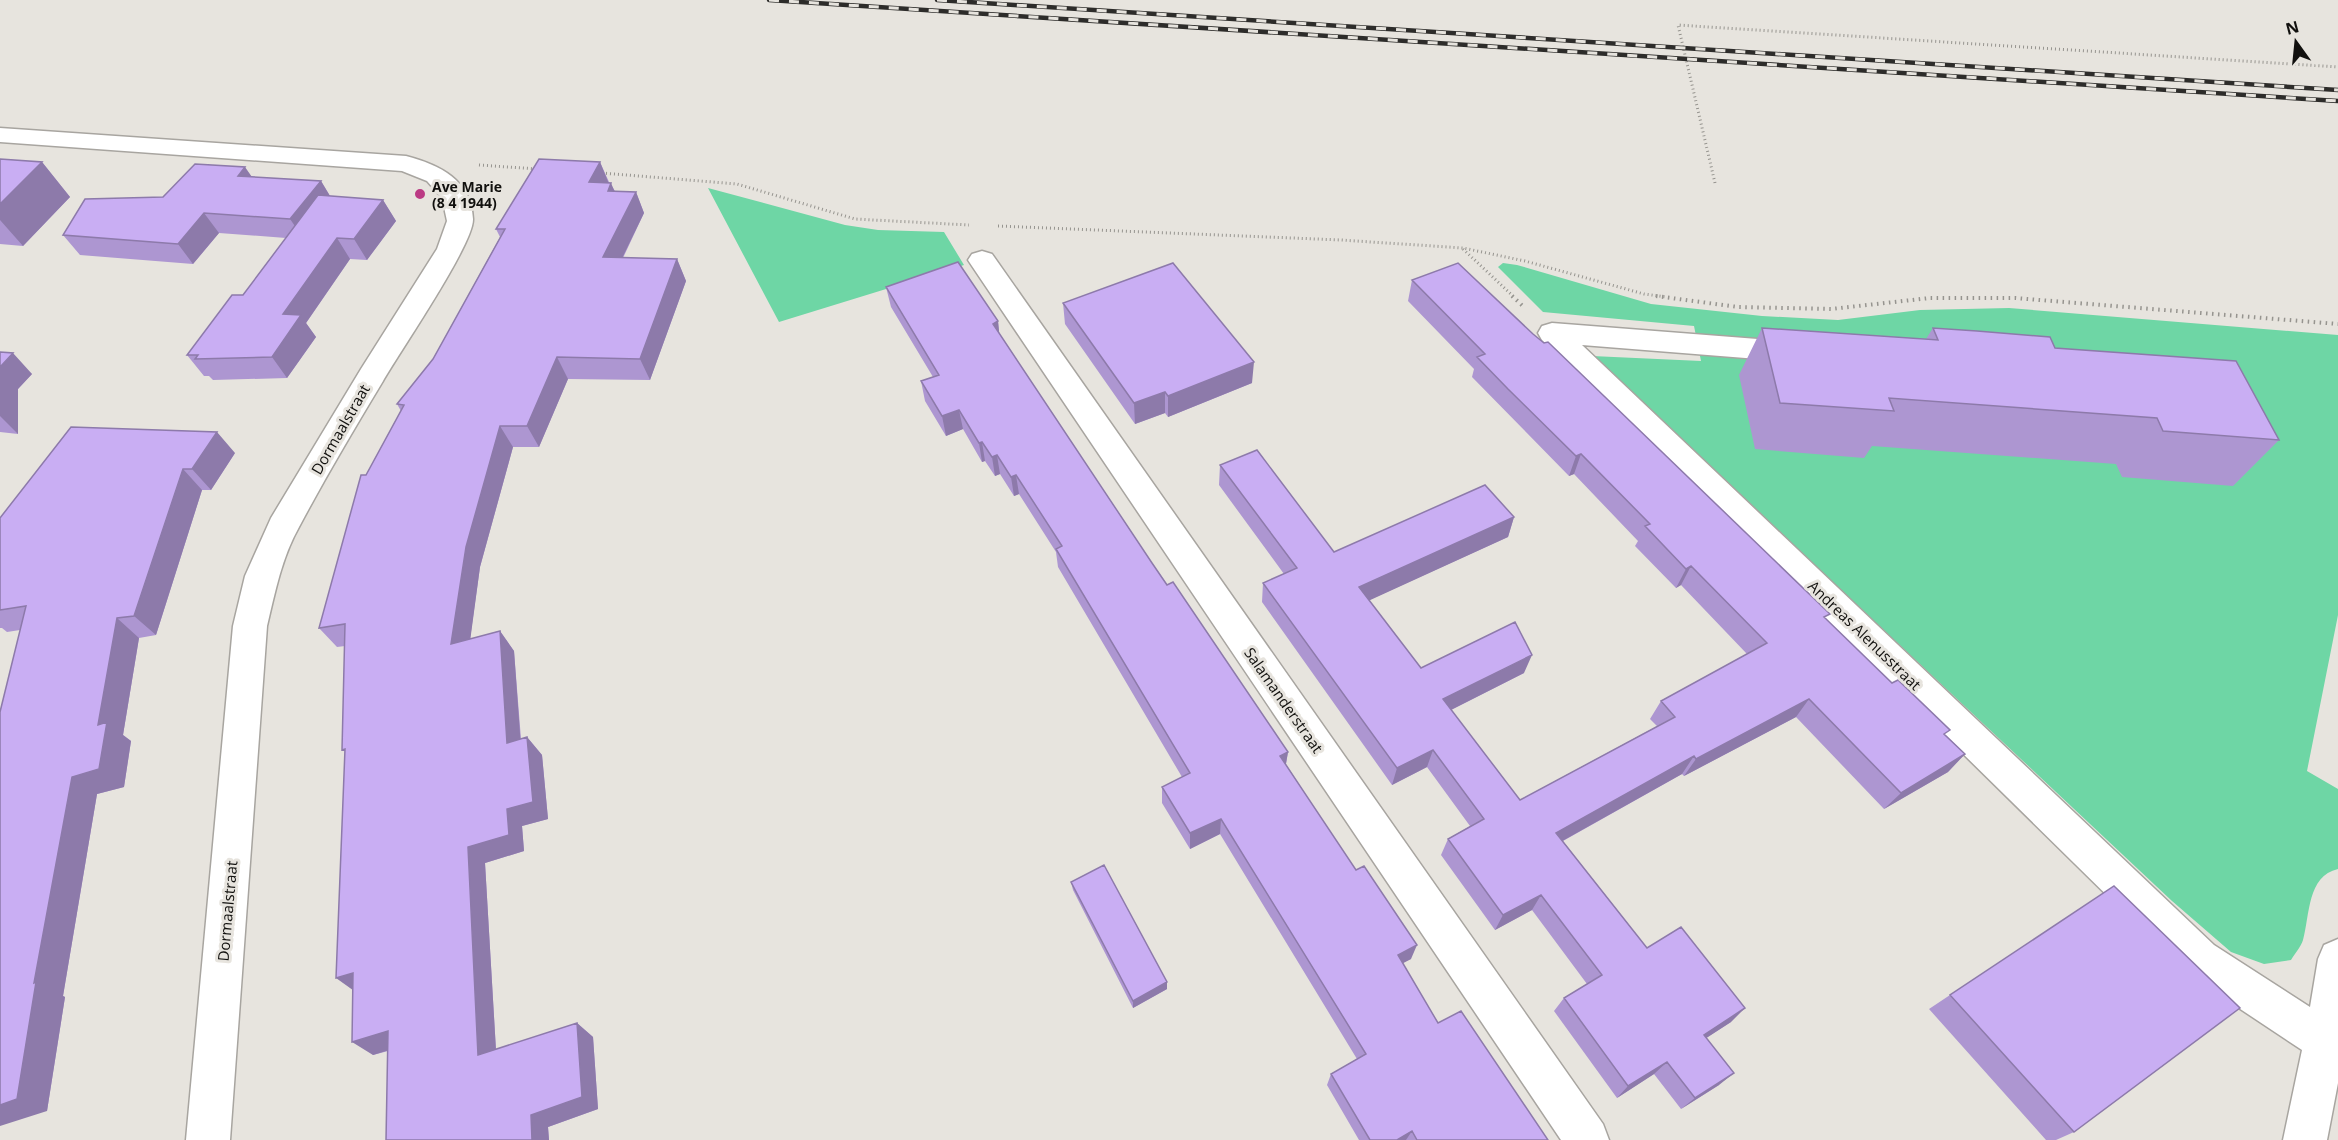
<svg xmlns="http://www.w3.org/2000/svg" width="2338" height="1140" viewBox="0 0 2338 1140" font-family="'Open Sans',sans-serif">
<style>
.green{fill:#6ed6a5}
.lines{fill:none;stroke-linecap:round;stroke-linejoin:round}
.minor-casing{stroke:#a8a5a0;stroke-width:3}
.path-far1{stroke:#96948f;stroke-width:3;stroke-dasharray:1 3;stroke-linecap:butt}
.path{stroke:#96948f;stroke-width:4;stroke-dasharray:1.5 4.5;stroke-linecap:butt}
.minor{fill:#fff;fill-rule:evenodd}
.rail-casing{stroke:#2d2c2a;stroke-width:4.5}
.rail{stroke:#e7e4de;stroke-width:3;stroke-dasharray:10;stroke-linecap:butt}
.wall{fill:#ad96d1}
.shaded-wall{fill:#8d7aaa}
.building{fill:#c9aef3;stroke:#8d7aaa;stroke-width:1.5}
.poi-dot{fill:#bb3a84;stroke:#e7e4de;stroke-width:2}
.labels{text-anchor:middle;dominant-baseline:central;stroke-width:6;stroke-linejoin:round;paint-order:stroke}
.far-poi-label{font-size:14px;font-weight:bold;fill:#11100e;stroke:#e7e4de;text-anchor:start}
.street-label{font-size:15px;fill:#11100e;stroke:#e7e4de}
</style>
<rect width="100%" height="100%" fill="#e7e4de"/>
<!-- green -->
<path class="green" d="M708,188l137,37 33,5 66,2 20,33 -185,57z
M1503,263l14,2 134,39 111,12 76,4 82,-10 89,-2 329,27v280l-31,156 31,18v80c-31,7 -28,46 -35,71 -2,7 -8,13 -12,20l-27,4 -33,-12 -59,-51 -580,-545 109,5 -7,-35 -151,-14 -45,-45z"/>
<g class="lines">
<defs>
<path id="minor" d="M0,128l406,28c34,9 65,24 67,63 1,25 -74,134 -90,162 -29,48 -58,97 -84,146 -17,30 -24,65 -32,99l-37,514h-44l47,-514 12,-50 26,-58 90,-149 76,-120 10,-28 -5,-23 -15,-17 -25,-10 -402,-29z
M982,251l10,3 611,870 6,16h-48l-589,-874 -4,-6 4,-6z
M1552,323l244,19 10,3 4,7 -4,7 -10,3 -214,-17 632,600 96,62 8,-48 6,-14 14,-6v144l-11,57h-44l19,-90 -116,-77 -644,-633 -4,-7 4,-7z"/>
</defs>
<!-- minor casing -->
<use href="#minor" class="minor-casing"/>
<!-- path-far1 -->
<path class="path-far1" d="M479,165l58,4
M602,173l135,11 118,35 114,6
M1715,183l-37,-158 660,42
M998,226l343,14 122,8 62,13 119,33 23,3
M1463,249l51,48"/>
<!-- path -->
<path class="path" d="M1512,296l13,12
M1656,296l82,11 93,2 99,-11h85l323,26"/>
<!-- minor -->
<use href="#minor" class="minor"/>
<defs>
<path id="rail" d="M769,0l1569,101
M937,0l1401,90"/>
</defs>
<!-- rail casing -->
<use href="#rail" class="rail-casing"/>
<!-- rail -->
<use href="#rail" class="rail"/>
</g>
<!-- wall -->
<path class="wall" d="M0,159l42,3 28,35 -47,49 -23,-2z
M600,162l9,20 6,9 21,1 8,21 -21,45 54,1 9,22 -36,99 -82,-1 -29,68h-26l-33,120 -10,72 30,-8 14,20 7,88 6,-2 15,18 6,64 -26,7 2,25 -39,12 11,187 81,-27 16,14 5,72 -50,18 1,13h-163l2,-89 -15,4 -20,-65 -8,-237v-107l-8,1 -18,-19 47,-153 35,-64 -4,-7 36,-45 67,-122 -4,-8z
M251,177l70,4 9,15 53,4 13,21 -29,39 -17,-1 -44,64 10,14 -29,41 -74,2 -4,-4h-5l-17,-21 56,-60 43,-57 -67,-5 -26,31 -113,-9 -17,-20 100,-38z
M1412,280l414,339 139,135 -17,18 -64,37 -88,-92 -112,59 -2,-2 -119,67 84,107 84,74 -25,16 13,47 -38,24 -27,-35 -37,24 -63,-87 10,-13 23,-14 -55,-74 -37,20 -54,-75 7,-16 22,-13 -43,-59 -35,18 -130,-183 1,-19 21,-9 -65,-89 1,-20 114,87 180,-35 -6,20 -139,63 52,68 103,5 -73,37 69,90 137,-74 -7,-7 11,-18 86,-47 -66,-69 -5,3 -41,-42 3,-5 -64,-67 -5,2 -97,-99 2,-8 -66,-68z
M886,287l112,34 1,12 153,230 136,189 -2,12 125,195 -9,4 36,60 110,117h-189l-32,-55 4,-11 26,-15 -137,-225 -30,15 -28,-46v-16l20,-10 -124,-210 -2,-15 -37,-58 -5,2 -14,-22 -5,2 -10,-15 -3,1 -19,-33 -17,7 -21,-35 -4,-20 12,-4 -42,-70z
M1063,303l189,80 -84,34 -3,-4 -30,11 -70,-100z
M1762,328l164,11 7,-11 122,20 224,92 -46,46 -111,-9 -6,-13 -244,-18 -8,12 -109,-9 -16,-74z
M0,352l32,22 -14,15v45l-18,-2z
M235,453l-24,37h-9l-46,145 -17,3 -16,97 8,6 -7,46 -27,7 -34,202 2,1 -18,114 -27,-481 -13,2 -5,-4h-2v-110z
M1071,882l96,107 -34,19 -60,-118z
M1950,995l124,137 -18,8h-10l-117,-131z"/>
<!-- shaded-wall -->
<path class="shaded-wall" d="M42,162l28,35 -47,49 -23,-26v-16z
M600,162l9,22 -20,-2z
M245,167l14,20 -21,-11z
M321,181l12,20 -29,38 -14,-20z
M611,183l9,21 -12,-13z
M636,192l8,21 -32,66 -9,-22z
M383,200l13,21 -29,39 -13,-21z
M204,213l15,20 -26,31 -15,-20z
M337,238l13,21 -44,64 10,14 -29,41 -15,-21 11,-43z
M677,259l9,22 -36,99 -10,-21z
M998,321l2,20 -7,-17z
M13,353l19,21 -14,15v45l-18,-18v-49z
M557,357l11,22 -29,68 -12,-21z
M1254,362l-2,21 -84,34v-21z
M1165,392v21l-30,11 -1,-21z
M959,410l4,19 -17,7 -4,-20z
M500,426l13,21 -33,120 -13,97 -16,-20 15,-97z
M217,432l18,21 -24,37 -19,-21z
M982,442l3,19 -3,1 -3,-19z
M1581,454l-7,20 -5,2 7,-20z
M997,455l3,19 -5,2 -3,-19z
M183,469l19,21 -46,145 -22,-19z
M1016,475l3,19 -5,2 -3,-19z
M1514,517l-6,20 -153,70 4,-20z
M1691,566l-10,19 -5,3 10,-19z
M117,618l22,20 -16,97 8,6 -7,46 -27,7 -34,202 2,1 -18,114 -47,15v-21l34,-122 38,-206 26,-52z
M500,631l14,20 8,110 -15,-18z
M1532,655l-8,18 -87,44 6,-18z
M1809,699l-13,18 -112,59 12,-17z
M527,737l15,18 6,64 -26,7 2,25 -39,12 12,205 -19,-13 -10,-208 39,-38z
M1433,750l-6,17 -35,18 5,-17z
M1288,752l-3,17 -5,-13z
M1965,754l-17,18 -64,37 17,-16z
M1694,756l-12,18 -134,75 8,-16z
M1221,819l-1,15 -30,15v-16z
M1541,895l-9,15 -37,20 8,-15z
M1417,945l-6,14 -19,10 6,-14z
M353,973l4,20 -21,-15z
M1167,982v7l-34,19v-7z
M1745,1008l-14,14 -40,26 13,-13z
M577,1023l16,14 5,72 -50,18 1,13h-17l-1,-25z
M388,1031l21,13 -36,11 -21,-13z
M1667,1062l-13,12 -37,24 11,-12z
M1734,1073l-15,12 -38,24 14,-11z
M1412,1131l-6,9h-9z"/>
<!-- building -->
<path class="building" d="M0,159l42,3 -42,42z
M539,159l61,3 -11,20 22,1 -3,8 28,1 -33,65 74,2 -37,100 -83,-2 -30,69h-27l-34,121 -15,97 49,-13 7,112 20,-6 6,65 -26,7 2,26 -41,12 10,208 99,-32 5,74 -51,18 1,25h-146l2,-109 -36,11 1,-69 -17,5 9,-229 -3,1 3,-126 -26,4 42,-153h5l38,-70 -7,-1 36,-45 72,-130h-9z
M195,164l50,3 -7,9 83,5 -31,38 -86,-6 -26,31 -115,-9 22,-36 78,-2z
M318,195l65,5 -29,39 -17,-1 -54,76 18,1 -29,42 -77,2 3,-4h-11l45,-60h11z
M958,262l40,59 -5,3 159,239 15,22 6,-3 115,170 -8,4 76,114 8,-4 53,79 -19,10 40,68 23,-12 87,129h-131l-5,-9 -15,9h-27l-39,-66 35,-20 -145,-235 -31,14 -28,-46 28,-14 -134,-224 6,-3 -46,-71 -5,2 -14,-22 -5,2 -10,-15 -3,1 -20,-33 -17,6 -21,-35 18,-6 -53,-88z
M1173,263l81,99 -86,34 -3,-4 -31,11 -71,-100z
M1458,263l75,71 11,9 4,-1 282,272 -6,3 68,66 6,-3 52,50 -6,4 21,20 -64,39 -92,-94 -113,60 -2,-3 -138,77 91,115 34,-21 64,81 -41,27 30,38 -39,25 -28,-36 -39,24 -64,-88 38,-23 -61,-80 -38,20 -55,-76 36,-20 -51,-69 -36,18 -134,-185 34,-15 -77,-103 37,-15 77,102 151,-67 29,32 -155,70 62,81 94,-46 17,33 -89,44 77,101 155,-83 -14,-16 106,-58 -76,-77 -5,3 -41,-43 5,-2 -69,-70 -5,2 -68,-67 -31,-32 8,-3 -73,-74z
M1762,328l176,12 -5,-12 44,3 73,6 5,11 181,13 43,79 -116,-9 -6,-13 -268,-20 5,13 -114,-8z
M0,352l13,1 -13,14z
M71,427l146,5 -25,37h-9l-49,147 -17,2 -19,107 9,-3 -8,47 -27,8 -38,206 2,-1 -19,117 -17,6v-393l26,-106 -26,4v-92z
M1104,865l63,117 -34,19 -62,-119z
M2114,886l126,122 -166,124 -124,-137z"/>
<!-- markers -->
<circle class="poi-dot" cx="420" cy="194" r="6"/>
<g class="labels">
<!-- far-poi labels -->
<g class="far-poi-label">
<text x="432" y="186">Ave Marie<tspan x="432" dy="16">(8 4 1944)</tspan></text>
</g>
<!-- street labels -->
<g class="street-label">
<text transform="translate(340 429) rotate(-60)">Dormaalstraat</text>
<text transform="translate(1865 635) rotate(44)">Andreas Alenusstraat</text>
<text transform="translate(1284 700) rotate(55)">Salamanderstraat</text>
<text transform="translate(227 911) rotate(-85)">Dormaalstraat</text>
</g>
</g>
<!-- north arrow -->
<g transform="translate(2296 42) rotate(345)" stroke="#e7e4de" stroke-width="4.5" paint-order="stroke">
<path d="M0-4.5L10 22L0 15L-10 22Z" fill="#11100e"/>
<text y="-9" font-size="16" font-weight="bold" text-anchor="middle" fill="#11100e">N</text>
</g>
</svg>
